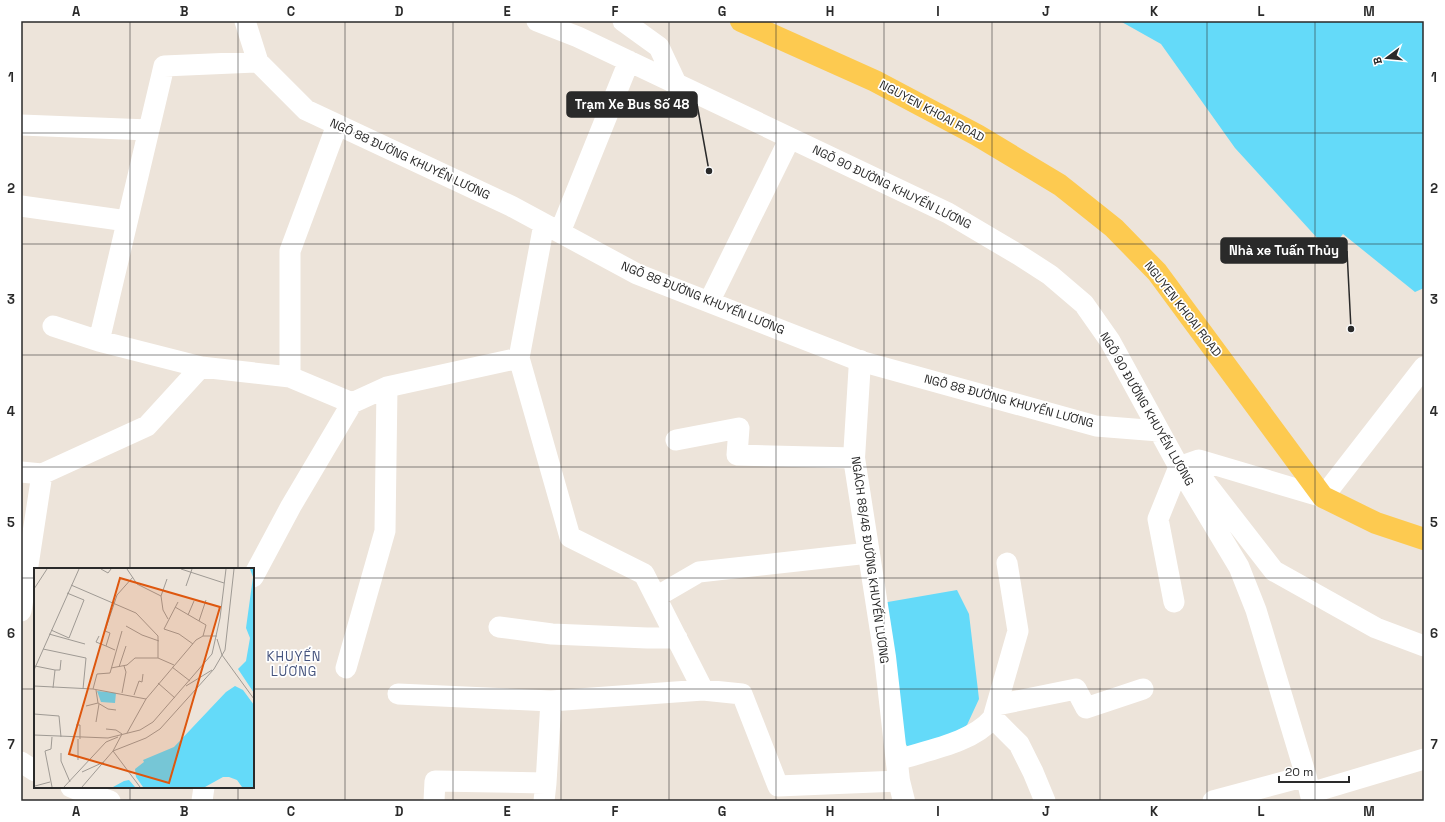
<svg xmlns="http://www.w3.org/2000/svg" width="1445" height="822" viewBox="0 0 1445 822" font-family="'Space Grotesk',sans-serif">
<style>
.water{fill:#64daf9}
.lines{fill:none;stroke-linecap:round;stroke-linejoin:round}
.minor{stroke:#fff;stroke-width:21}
.tertiary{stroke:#fff;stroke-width:22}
.primary{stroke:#fdca50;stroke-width:22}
.grid{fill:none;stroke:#2a2a2a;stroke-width:1;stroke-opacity:0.55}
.labels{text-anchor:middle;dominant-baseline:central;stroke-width:3.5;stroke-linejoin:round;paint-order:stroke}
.street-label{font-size:12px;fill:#2a2a2a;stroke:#fff}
.neighbourhood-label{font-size:13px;letter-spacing:1px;fill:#46547e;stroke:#fff}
.inset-road{fill:none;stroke:#9f9a94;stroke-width:1}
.view{fill:#de570e;fill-opacity:0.15;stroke:#de570e;stroke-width:2}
.inset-edge{fill:none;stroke:#2a2a2a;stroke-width:2}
.leader{fill:none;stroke:#2a2a2a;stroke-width:1.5}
.callout-dot{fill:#2a2a2a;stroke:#fff;stroke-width:1.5}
.callout{fill:#2a2a2a;stroke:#2a2a2a;stroke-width:1.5}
.callout-label{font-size:13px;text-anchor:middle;font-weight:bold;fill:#fff}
.neatline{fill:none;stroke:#2a2a2a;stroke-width:1.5}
.grid-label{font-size:13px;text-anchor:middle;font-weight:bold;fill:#2a2a2a}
</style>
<rect width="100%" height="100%" fill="#ede4da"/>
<!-- water -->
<path class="water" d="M1120,21h304v267l-9,4 -72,-58 -14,17 -94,-103 -74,-104z
M957,590l12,24 10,85 -12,26 -19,14 -40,8 -11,-14 -15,-130z"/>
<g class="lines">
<!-- minor -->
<path class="minor" d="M245,21l13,41 48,48 205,96 126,68 223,87 236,65 63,5
M537,21l41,16 370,176 71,42 31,20 34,29 26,37 69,126 60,100 17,43 50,166 6,25
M623,21l36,26 17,36
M21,125l128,5
M21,206l106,15
M544,224l-25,134 51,179 74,37 59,116
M560,232l69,-171
M709,302l81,-164
M53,326l46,15 102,26 89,10v-126l47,-126
M99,341l65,-275 94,-4
M290,377l62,26
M676,440l63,-12 -2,27 117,3
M1179,467l20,-7 124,37 101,-130
M1181,468l20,9 73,94 102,57 48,18
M21,472l21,2
M253,577l38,-71 61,-103 35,-16 132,-29
M656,597l43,-25 170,-19
M1174,602l-16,-83 21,-52
M21,611l21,-137 105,-48 54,-59
M499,627l53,7 95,4h30
M346,668l39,-137 2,-144
M398,694l153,7 152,-11 39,4 36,92 121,-5
M997,705l79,-16 10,19 57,-19
M993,718l26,26 14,28 12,29
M897,760c31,-10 75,-17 96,-42l25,-87 -11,-68
M21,762l14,9
M71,787l15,6 24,8
M1310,793l114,-34
M202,801l2,-14
M434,801l1,-20 111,2 5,-82
M544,801l2,-18
M1213,801l93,-25"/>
<!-- tertiary -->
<path class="tertiary" d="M860,361l-6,97 31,199 14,124 5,20"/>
<!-- primary -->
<path class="primary" d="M741,21l134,60 102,54 83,50 54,43 43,44 166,225 53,26 48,16"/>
</g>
<!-- grid -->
<path class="grid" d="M130,21v548M238,21v548M345,21v780M453,21v780M561,21v780M669,21v780M776,21v780M884,21v780M992,21v780M1100,21v780M1207,21v780M1315,21v780M21,133h1403M21,244h1403M21,355h1403M21,467h1403M21,578h14M253,578h1171M21,689h14M253,689h1171M130,787v14M238,787v14"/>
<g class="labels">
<!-- street labels -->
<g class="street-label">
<text transform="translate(932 111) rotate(28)">NGUYEN KHOAI ROAD</text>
<text transform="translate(410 159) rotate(25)">NGÕ 88 ĐƯỜNG KHUYẾN LƯƠNG</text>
<text transform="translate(892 187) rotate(26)">NGÕ 90 ĐƯỜNG KHUYẾN LƯƠNG</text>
<text transform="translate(703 298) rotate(22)">NGÕ 88 ĐƯỜNG KHUYẾN LƯƠNG</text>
<text transform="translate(1183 309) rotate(52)">NGUYEN KHOAI ROAD</text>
<text transform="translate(1009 401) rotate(15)">NGÕ 88 ĐƯỜNG KHUYẾN LƯƠNG</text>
<text transform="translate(1147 409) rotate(60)">NGÕ 90 ĐƯỜNG KHUYẾN LƯƠNG</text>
<text transform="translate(870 560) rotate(82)">NGÁCH 88/46 ĐƯỜNG KHUYẾN LƯƠNG</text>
</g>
<!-- neighbourhood labels -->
<g class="neighbourhood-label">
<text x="294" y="656">KHUYẾN<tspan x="294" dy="15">LƯƠNG</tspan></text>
</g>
</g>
<!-- overview -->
<g transform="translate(34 568)">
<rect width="220" height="220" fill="#ede4da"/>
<path d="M216,1h4v124l-16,-24 8,-8 4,-23 -4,-10 7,-51zM201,118l8,4 11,15v82h-12l-5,-7 -8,-3h-6l-18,10h-62l-7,-10 -1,-8 9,-7 -1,-2 31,-13 52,-55zM63,123l19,2 -1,10 -14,-1zM95,212l6,7h-22l11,-6z" fill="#64daf9"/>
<path class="inset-road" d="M67,1l7,4 3,-4M93,1l10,15 24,12 2,14 5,9M147,1l43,14M37,17l65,28 22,23v22M152,18l6,-17M0,21l13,-20M127,28l6,-17M144,34l-14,27 15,5 14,10M141,39l31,18 -3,11M154,47l6,-14M165,53l7,-21M92,58l16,9 17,6M17,62l18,8 15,-38 -17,-7M15,66l36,10M65,68l-3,6 10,4M183,71l5,16 32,44M9,81l43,9 -3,31M81,82l-9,-4 4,-13 -5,-2 12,-36 16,-18M1,98l20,4M85,99l7,-21M138,99l18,14M77,100l16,-3 8,-7h23l16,7M0,102l45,-101M124,115l17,15M0,118l59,3 53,10M152,118l26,-16M19,120l2,-18h5l1,-10M59,121l4,-15 13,-1 12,-42M62,122l2,13 10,6 8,1M88,125l4,-21 -2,-6M100,127l5,-14 3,1 1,-8M52,138l12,-3M0,146l25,2 2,21M62,154l3,-18M42,157h4v14M72,161l10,1 6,4M93,165l19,-34 50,-59 7,-4h14M88,166l-9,17 27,36M0,167l74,3 32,-8 13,-8 59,-68 8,-36 6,-49M44,171v21M27,185v8l9,21M48,204l22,-10M1,218l15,-4M18,219l-7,-36 6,-2 1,-12M30,219l42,-45 12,-5M48,219l31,-36 33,-13 14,-9 54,-60 11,-19 9,-81"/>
<path class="view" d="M86,10l100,29 -51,176 -100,-29z"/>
<rect width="220" height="220" class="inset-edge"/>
</g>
<!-- callouts -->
<path class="leader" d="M709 171L697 104M1351 329L1347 251"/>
<g class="callout-dot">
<circle cx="709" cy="171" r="4"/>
<circle cx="1351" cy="329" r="4"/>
</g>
<g class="callout">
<rect x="567" y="92" width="130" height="25" rx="4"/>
<rect x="1221" y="238" width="126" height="25" rx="4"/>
</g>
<g class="callout-label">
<text x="632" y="109">Trạm Xe Bus Số 48</text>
<text x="1284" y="255">Nhà xe Tuấn Thủy</text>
</g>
<!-- border -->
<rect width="1445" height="822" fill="none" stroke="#ffffff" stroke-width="44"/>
<!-- north arrow -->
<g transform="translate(1387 58) rotate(254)" stroke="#ffffff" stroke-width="3" paint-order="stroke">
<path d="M0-3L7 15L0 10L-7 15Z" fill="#2a2a2a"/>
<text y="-6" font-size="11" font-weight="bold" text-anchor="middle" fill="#2a2a2a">B</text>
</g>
<!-- scale -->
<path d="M1279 776v6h70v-6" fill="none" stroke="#2a2a2a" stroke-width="2"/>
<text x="1285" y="776" font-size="12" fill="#2a2a2a" stroke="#ffffff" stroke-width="3" paint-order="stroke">20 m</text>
<rect x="22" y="22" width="1401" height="778" class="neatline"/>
<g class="grid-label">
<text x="76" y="16">A</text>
<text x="184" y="16">B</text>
<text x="291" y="16">C</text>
<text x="399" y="16">D</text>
<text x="507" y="16">E</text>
<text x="615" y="16">F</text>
<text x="722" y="16">G</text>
<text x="830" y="16">H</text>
<text x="938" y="16">I</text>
<text x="1046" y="16">J</text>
<text x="1154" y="16">K</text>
<text x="1261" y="16">L</text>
<text x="1369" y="16">M</text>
<text x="11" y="82">1</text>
<text x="1434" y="82">1</text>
<text x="11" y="193">2</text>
<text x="1434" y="193">2</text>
<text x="11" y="304">3</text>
<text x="1434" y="304">3</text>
<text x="11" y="416">4</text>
<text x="1434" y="416">4</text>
<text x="11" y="527">5</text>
<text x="1434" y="527">5</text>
<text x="11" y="638">6</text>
<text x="1434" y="638">6</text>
<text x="11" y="749">7</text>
<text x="1434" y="749">7</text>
<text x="76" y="816">A</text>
<text x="184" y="816">B</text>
<text x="291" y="816">C</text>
<text x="399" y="816">D</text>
<text x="507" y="816">E</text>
<text x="615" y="816">F</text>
<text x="722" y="816">G</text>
<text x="830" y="816">H</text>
<text x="938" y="816">I</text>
<text x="1046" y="816">J</text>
<text x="1154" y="816">K</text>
<text x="1261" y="816">L</text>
<text x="1369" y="816">M</text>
</g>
</svg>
